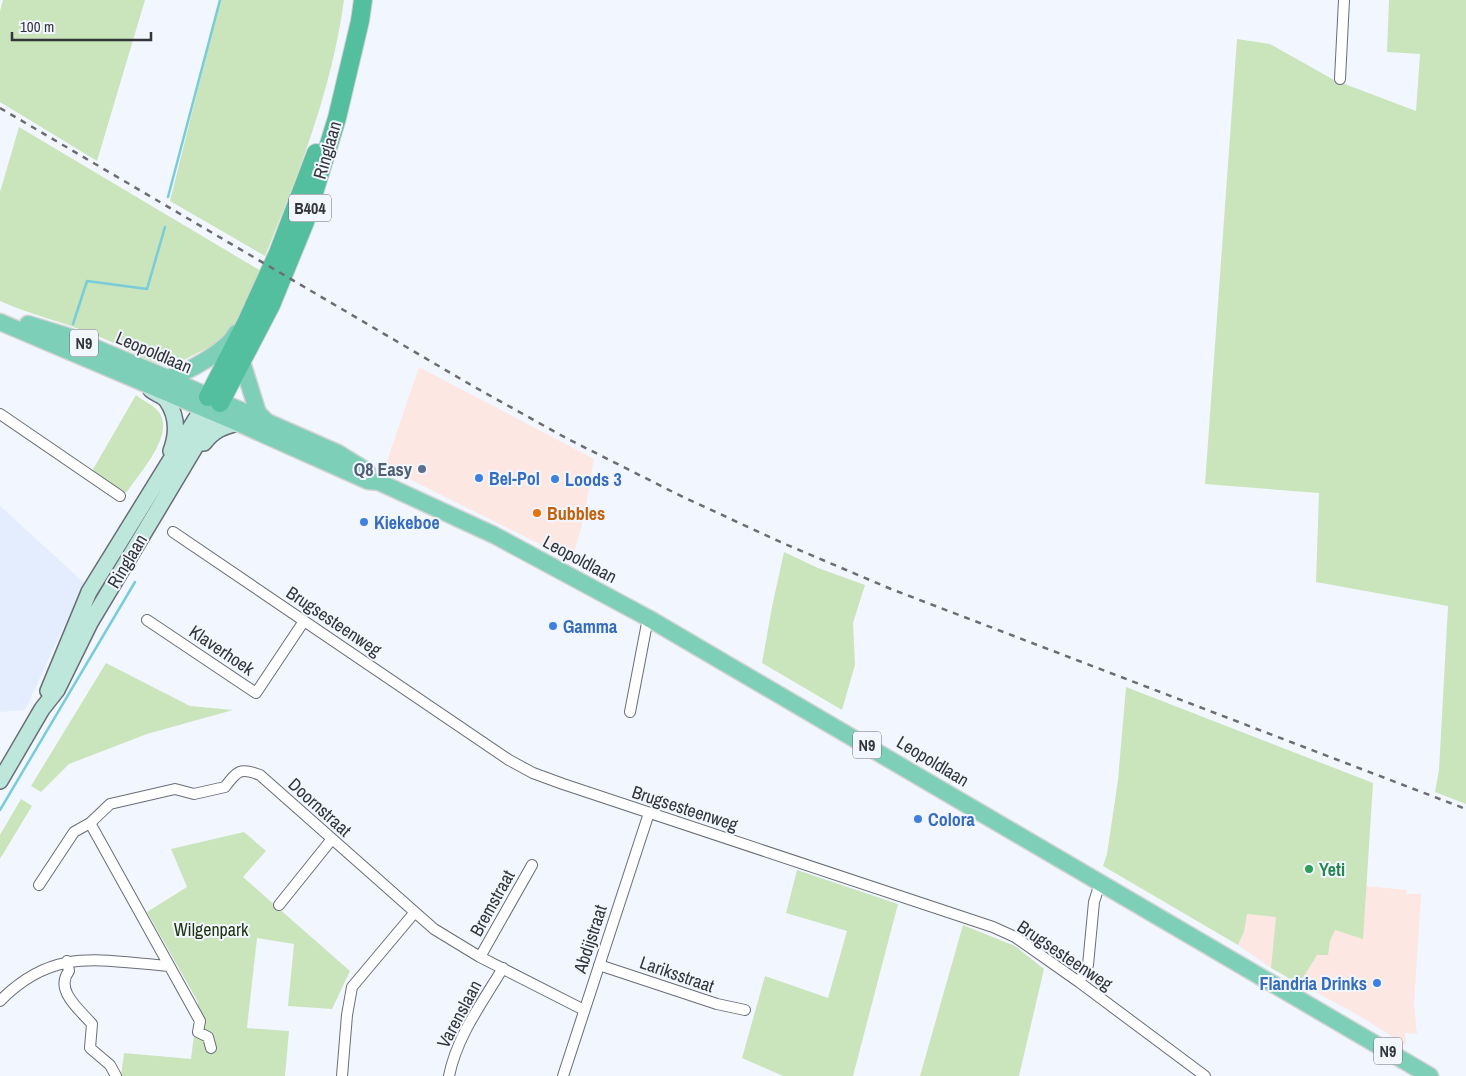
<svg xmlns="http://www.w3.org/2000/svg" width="1466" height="1076" viewBox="0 0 1466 1076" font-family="'Archivo Narrow',sans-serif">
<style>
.commercial{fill:#fce7e2}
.built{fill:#e4edfe}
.green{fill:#cae5bb}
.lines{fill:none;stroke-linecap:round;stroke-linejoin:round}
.stream{stroke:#79ccda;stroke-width:2.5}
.minor-casing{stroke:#696d77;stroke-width:12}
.secondary-casing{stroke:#696d77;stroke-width:18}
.primary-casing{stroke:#d2d3d3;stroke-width:19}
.trunk-casing{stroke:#d2d3d3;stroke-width:20}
.minor{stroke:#fff;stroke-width:10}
.secondary{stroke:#bee7db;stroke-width:15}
.primary{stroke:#7ecfb7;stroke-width:16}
.trunk{stroke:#53bf9f;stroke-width:18}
.rail{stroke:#6b6d73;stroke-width:2.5;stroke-dasharray:6 6;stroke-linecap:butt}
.service-dot{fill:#5c6f8a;stroke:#f2f6ff;stroke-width:2}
.shop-dot{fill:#3f7fe0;stroke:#f2f6ff;stroke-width:2}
.food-dot{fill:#e8710a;stroke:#f2f6ff;stroke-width:2}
.leisure-dot{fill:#2e9e5b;stroke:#f2f6ff;stroke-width:2}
.labels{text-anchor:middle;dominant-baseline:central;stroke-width:4;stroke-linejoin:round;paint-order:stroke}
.shield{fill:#f2f6ff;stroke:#6c6f74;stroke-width:1}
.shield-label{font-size:16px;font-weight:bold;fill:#333539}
.street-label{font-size:18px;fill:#333539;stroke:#f2f6ff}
.service-label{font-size:18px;font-weight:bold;fill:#4e5e75;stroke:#f2f6ff;text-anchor:end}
.shop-label{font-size:18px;font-weight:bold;fill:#366cbe;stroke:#f2f6ff;text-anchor:start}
.food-label{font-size:18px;font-weight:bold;fill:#c56008;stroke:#f2f6ff;text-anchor:start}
.leisure-label{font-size:18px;font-weight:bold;fill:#27864d;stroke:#f2f6ff;text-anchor:start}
.park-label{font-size:18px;fill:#1d330c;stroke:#f2f6ff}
</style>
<rect width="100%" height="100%" fill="#f2f6ff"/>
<!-- commercial -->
<path class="commercial" d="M419,367l175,92 -10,58 -12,43 -187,-93z
M1186,765l187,18 -7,103 41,4 -1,4h15l-7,111 3,29 -12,-1 1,12 -48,-30 -87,-47 -33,-23 6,-13z"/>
<!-- built -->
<path class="built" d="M0,506l84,77 -59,127 -25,2z"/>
<!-- green -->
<path class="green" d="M3,0h142l-48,161 -97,-59v-91z
M220,0h124c-12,89 -45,173 -79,256l-95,-55z
M1389,0h77v804l-31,-12 4,-22 9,-164 -132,-24 3,-89 -114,-9 32,-445 33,5 64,36 82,31 4,-57 -33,-2z
M19,127l242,144 -30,62 -14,10 -47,24c-27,-7 -49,-22 -75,-32 -31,-13 -64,-20 -95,-34v-109z
M136,395c6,5 17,10 22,16 19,22 -20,64 -32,82l-34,-22z
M784,552l34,16 47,17 -12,38 2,42 -13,45 -80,-47 10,-56z
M106,663l84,43 43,4 -86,24 -78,30 -28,28 -10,-6z
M1126,687l247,96 -10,156 -28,-9 -5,11 -2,14h-11l-18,29 -28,-16 5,-51 -29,-3 -3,18 -6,13 -135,-79 4,-12 11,-74z
M21,799l11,7 -32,53v-24z
M244,832l22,19 -23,26 107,94 -18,38 -44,-3 6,-62 -37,-6 -10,90 42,3 -4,45h-164l3,-23 67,6 7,-57 -51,-90 40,-25 -16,-38z
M797,870l101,34 -45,172h-70l-41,-18 23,-82 63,22 19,-67 -61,-18z
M963,925l52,21 29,23 -25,107h-99z"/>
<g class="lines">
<!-- stream -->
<path class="stream" d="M168,197l52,-197
M73,324l14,-43 60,8 18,-62
M0,810l135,-228"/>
<defs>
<path id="minor" d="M1340,79l4,-79
M0,414l120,82
M173,532l336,228 24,13 30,11 430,143 22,10 64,45 126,94
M147,620l109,73 48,-72
M630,712l18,-94
M90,823l110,198 -2,11 10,5 3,11
M39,885l35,-53 16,-9 20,-19 65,-15 19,5 31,-7c12,-16 15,-20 35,-12l174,154 46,28 104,53
M279,905l53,-66
M480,957l52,-92
M67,961l2,10c-15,19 11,39 23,53l-2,24 20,17 6,11
M599,965l118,39 28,6
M1079,982l9,-17 6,-63 6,-19
M0,1001c54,-55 100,-40 169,-35
M342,1076l5,-61 5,-28 63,-75
M449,1076c8,-40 33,-73 54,-108
M563,1076l86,-263"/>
<path id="secondary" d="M151,390c5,4 13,6 16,11 11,16 10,34 4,50
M204,443c10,-13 18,-16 34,-20
M48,691l41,-99 8,-13 105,-170
M0,781l42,-72 15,-19 33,-67 125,-209"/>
<path id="primary" d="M0,322l238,101 130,58 11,1 115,53 154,83 782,458
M28,324l39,12 100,42 171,75 29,18
M242,362l16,51 10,10
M167,378c18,-4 61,-28 69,-45"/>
<path id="trunk" d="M208,397l39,-76 31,-68 38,-100
M220,403l51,-98 34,-83 32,-104 23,-97 3,-21"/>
</defs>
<!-- minor casing -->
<use href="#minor" class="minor-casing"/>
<!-- secondary casing -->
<use href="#secondary" class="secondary-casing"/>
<!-- primary casing -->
<use href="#primary" class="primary-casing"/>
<!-- trunk casing -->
<use href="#trunk" class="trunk-casing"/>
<!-- minor -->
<use href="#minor" class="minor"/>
<!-- secondary -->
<use href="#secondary" class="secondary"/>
<!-- primary -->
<use href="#primary" class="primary"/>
<!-- trunk -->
<use href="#trunk" class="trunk"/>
<!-- rail -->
<path class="rail" d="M0,108l471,277 95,53 117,59 102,47 106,45 575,220"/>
</g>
<!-- markers -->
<circle class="service-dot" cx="422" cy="469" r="5"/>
<g class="shop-dot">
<circle cx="479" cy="478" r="5"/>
<circle cx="555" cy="479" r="5"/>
<circle cx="364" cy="522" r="5"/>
<circle cx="553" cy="626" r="5"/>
<circle cx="918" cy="819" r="5"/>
<circle cx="1377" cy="983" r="5"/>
</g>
<circle class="food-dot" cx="537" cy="513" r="5"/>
<circle class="leisure-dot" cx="1309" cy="869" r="5"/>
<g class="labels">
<!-- shield labels -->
<g class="shield">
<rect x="289" y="194.5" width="42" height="27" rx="4"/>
<rect x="70" y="329.5" width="28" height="27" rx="4"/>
<rect x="853" y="731.5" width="28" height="27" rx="4"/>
<rect x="1374" y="1037.5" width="28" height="27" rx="4"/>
</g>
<g class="shield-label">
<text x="310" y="208">B404</text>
<text x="84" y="343">N9</text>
<text x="867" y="745">N9</text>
<text x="1388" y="1051">N9</text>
</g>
<!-- street labels -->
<g class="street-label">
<text transform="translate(327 150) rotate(-74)">Ringlaan</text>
<text transform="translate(154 352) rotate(23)">Leopoldlaan</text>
<text transform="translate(580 559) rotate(28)">Leopoldlaan</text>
<text transform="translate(127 561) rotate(-59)">Ringlaan</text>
<text transform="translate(334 621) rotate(34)">Brugsesteenweg</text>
<text transform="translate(222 650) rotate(34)">Klaverhoek</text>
<text transform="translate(933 761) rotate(31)">Leopoldlaan</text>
<text transform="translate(320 807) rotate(42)">Doornstraat</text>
<text transform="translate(685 808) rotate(18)">Brugsesteenweg</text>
<text transform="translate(492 903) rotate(-61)">Bremstraat</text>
<text transform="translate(590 939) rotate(-72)">Abdijstraat</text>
<text transform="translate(1065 955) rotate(34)">Brugsesteenweg</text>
<text transform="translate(677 974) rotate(19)">Lariksstraat</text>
<text transform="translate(459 1014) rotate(-62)">Varenslaan</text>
</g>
<!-- service labels -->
<g class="service-label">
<text x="412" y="469">Q8 Easy</text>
</g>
<!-- shop labels -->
<g class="shop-label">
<text x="489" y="478">Bel-Pol</text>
<text x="565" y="479">Loods 3</text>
<text x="374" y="522">Kiekeboe</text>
<text x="563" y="626">Gamma</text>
<text x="928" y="819">Colora</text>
<text x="1367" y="983" text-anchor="end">Flandria Drinks</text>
</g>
<!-- food labels -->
<g class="food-label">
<text x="547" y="513">Bubbles</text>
</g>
<!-- leisure labels -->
<g class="leisure-label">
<text x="1319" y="869">Yeti</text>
</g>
<!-- park labels -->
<g class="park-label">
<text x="211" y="929">Wilgenpark</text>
</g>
</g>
<!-- scale -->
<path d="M12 32v8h139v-8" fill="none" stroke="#333539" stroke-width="2.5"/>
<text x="20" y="32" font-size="15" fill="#333539" stroke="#f2f6ff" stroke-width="4" paint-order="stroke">100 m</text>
</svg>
